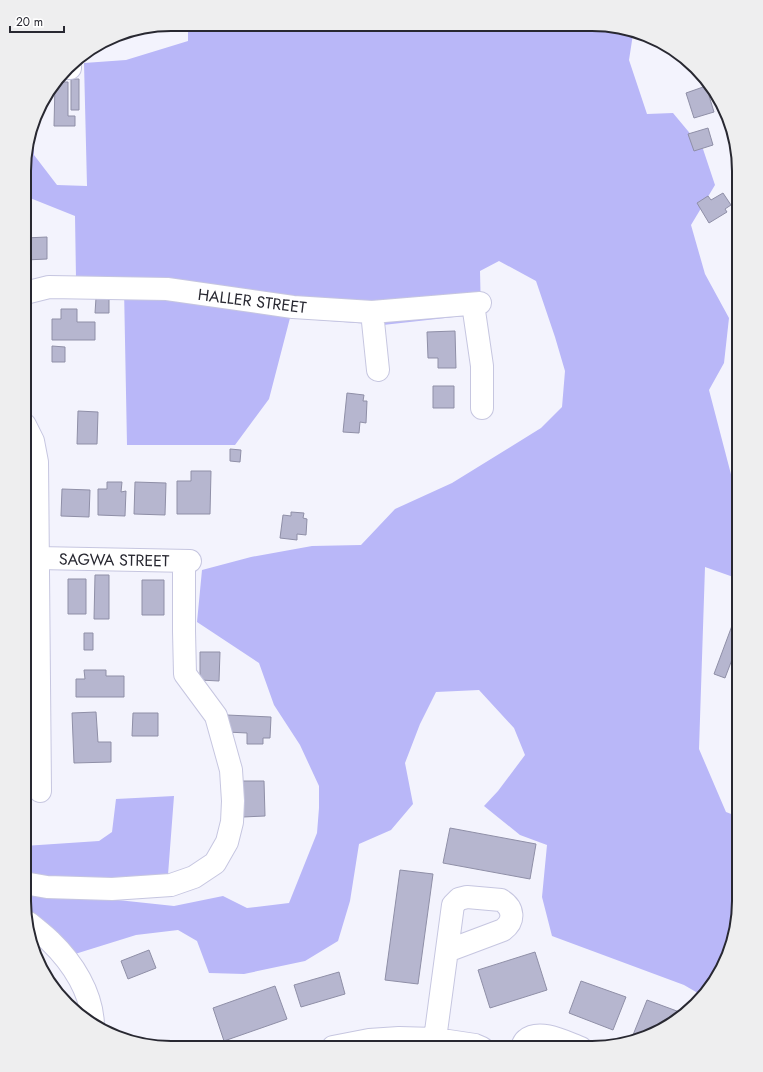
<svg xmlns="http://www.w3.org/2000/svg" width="763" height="1072" viewBox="0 0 763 1072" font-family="Jost,sans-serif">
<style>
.forest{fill:#b9b7f8}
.building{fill:#b6b6cf;stroke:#8f8fa7}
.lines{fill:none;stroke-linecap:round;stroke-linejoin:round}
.minor-casing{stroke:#c6c6e0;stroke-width:24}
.minor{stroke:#fff;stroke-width:22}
.labels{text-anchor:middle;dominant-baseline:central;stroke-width:3;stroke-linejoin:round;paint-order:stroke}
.street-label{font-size:16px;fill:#282831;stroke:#fff}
.rim{fill:none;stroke:#282831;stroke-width:2}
</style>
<rect width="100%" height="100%" fill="#f3f3fd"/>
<!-- forest -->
<path class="forest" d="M188,24l423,1 22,9 -4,26 18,54 26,-1 30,36 12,36 -24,40 14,49 24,44 -5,45 -15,27 30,115v74l-34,-12 -6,182 27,63 13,5v94l-8,37 -17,35 -11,13 -19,-11 -132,-49 -10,-39 5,-52 -27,-10 -36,-29 14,-15 27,-36 -11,-27 -35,-38 -43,2 -16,32 -15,39 8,41 -22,26 -32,14 -9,57 -12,40 -33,20 -61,13 -35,-1 -12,-32 -19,-11 -42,5 -61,19 -48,-41 -3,-12v-11l150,16 49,-10 24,12 42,-5 28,-70 2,-25v-22l-19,-41 -26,-40 -15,-42 -62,-41 5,-52 49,-13 61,-11 49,-1 34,-36 57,-26 89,-55 21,-21 3,-36 -10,-34 -19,-56 -37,-20 -19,10 1,43 -98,11 -93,-7 -21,81 -34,46h-108l-3,-157 -48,-10 -1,-62 -50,-20v-44l9,-25v28l23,30 30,1 -3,-123 42,-3 62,-19z
M174,796l-7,92 -143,-10v-32l75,-5 13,-9 4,-33z"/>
<!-- building -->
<path class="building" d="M71,79h8v31h-8z
M57,82h11v34h7v10h-21l1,-42z
M706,86l8,26 -20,6 -8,-25z
M708,128l5,17 -19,6 -6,-17z
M723,193l8,12 -6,4 2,3 -18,11 -12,-20 11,-7 3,4z
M47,237v22l-22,1v-22z
M96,298h13v15h-14z
M61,309h16v13h18v18h-43v-21h9z
M455,331l1,37h-18v-10h-10l-1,-26z
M52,346l13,1v15h-13z
M433,386h21v22h-21z
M347,393l17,2 -1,6h4l-1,22 -6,-1 -1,11 -16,-1z
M78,411l20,1 -1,32h-20z
M230,449l11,1 -1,12 -10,-1z
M191,471h20l-1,43h-33v-33h14z
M107,482h15l-1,10 5,-1 -1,25 -27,-1v-26h9z
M135,482l31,1 -1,32 -31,-1z
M62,489l28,1 -1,27 -28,-1z
M291,512l13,1 -1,5 4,1 -1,16 -9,-1v6l-17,-2 3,-23 8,1z
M95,575h14v44h-15z
M68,579h18v35h-18z
M142,580h22v35h-22z
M733,623l6,2v16l-14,37 -11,-4z
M84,633h9v17h-9z
M200,652h20l-1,29 -19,-1z
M84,670h22v6h18v21h-48v-18h9z
M24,681h4v13l-4,1z
M96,712l2,30h13v20l-37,1 -2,-50z
M133,713h25v23h-26z
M227,715l44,2 -1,21h-7v6h-16v-11l-20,-1z
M242,781h22l1,35 -22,1z
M24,817h6l-4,23h-2z
M450,828l86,16 -6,35 -87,-16z
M400,870l33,4 -15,110 -33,-4z
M149,950l7,18 -28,11 -7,-18z
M535,952l12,38 -57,18 -12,-38z
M339,972l6,22 -44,13 -7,-22z
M581,981l45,16 -13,33 -44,-17z
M275,986l12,33 -63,22 -11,-33z
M647,1000l38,14 -28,19 -18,4 -6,-2z"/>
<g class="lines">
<defs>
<path id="minor" d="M68,68h2
M25,293l24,-6 118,2 126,18 79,5 108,-9
M473,304l9,62v42
M372,312l6,58
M25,425l8,16 4,21 3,329
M38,558l152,3
M24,883l23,4 65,2 59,-4 23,-8 21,-14 12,-21 5,-20 1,-21 -2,-31 -15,-54 -31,-42 -1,-43v-70
M29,923c7,6 15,12 21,18 23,22 42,52 43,84
M435,1039l18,-134 6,-6 8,-2 34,3c13,8 14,21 2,30l-56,21
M333,1047l36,-7 30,-2 36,1 40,6 7,3
M521,1048c2,-3 3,-7 5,-8 14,-12 41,3 55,8"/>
</defs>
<!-- minor casing -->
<use href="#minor" class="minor-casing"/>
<!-- minor -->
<use href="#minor" class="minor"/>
</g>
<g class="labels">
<!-- street labels -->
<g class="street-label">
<text transform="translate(252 301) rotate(7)">HALLER STREET</text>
<text transform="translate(114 560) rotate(1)">SAGWA STREET</text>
</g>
</g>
<!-- crop -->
<path d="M0 0H763V1072H0ZM171 31H592A140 140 0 0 1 732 171V901A140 140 0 0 1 592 1041H171A140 140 0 0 1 31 901V171A140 140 0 0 1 171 31Z" fill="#eeeeef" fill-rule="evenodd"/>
<path class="rim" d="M171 31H592A140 140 0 0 1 732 171V901A140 140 0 0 1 592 1041H171A140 140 0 0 1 31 901V171A140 140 0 0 1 171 31Z"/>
<!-- scale -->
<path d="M10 26v6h54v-6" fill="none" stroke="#282831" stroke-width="2"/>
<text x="16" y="26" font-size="12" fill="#282831" stroke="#ffffff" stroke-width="3" paint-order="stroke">20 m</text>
</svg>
